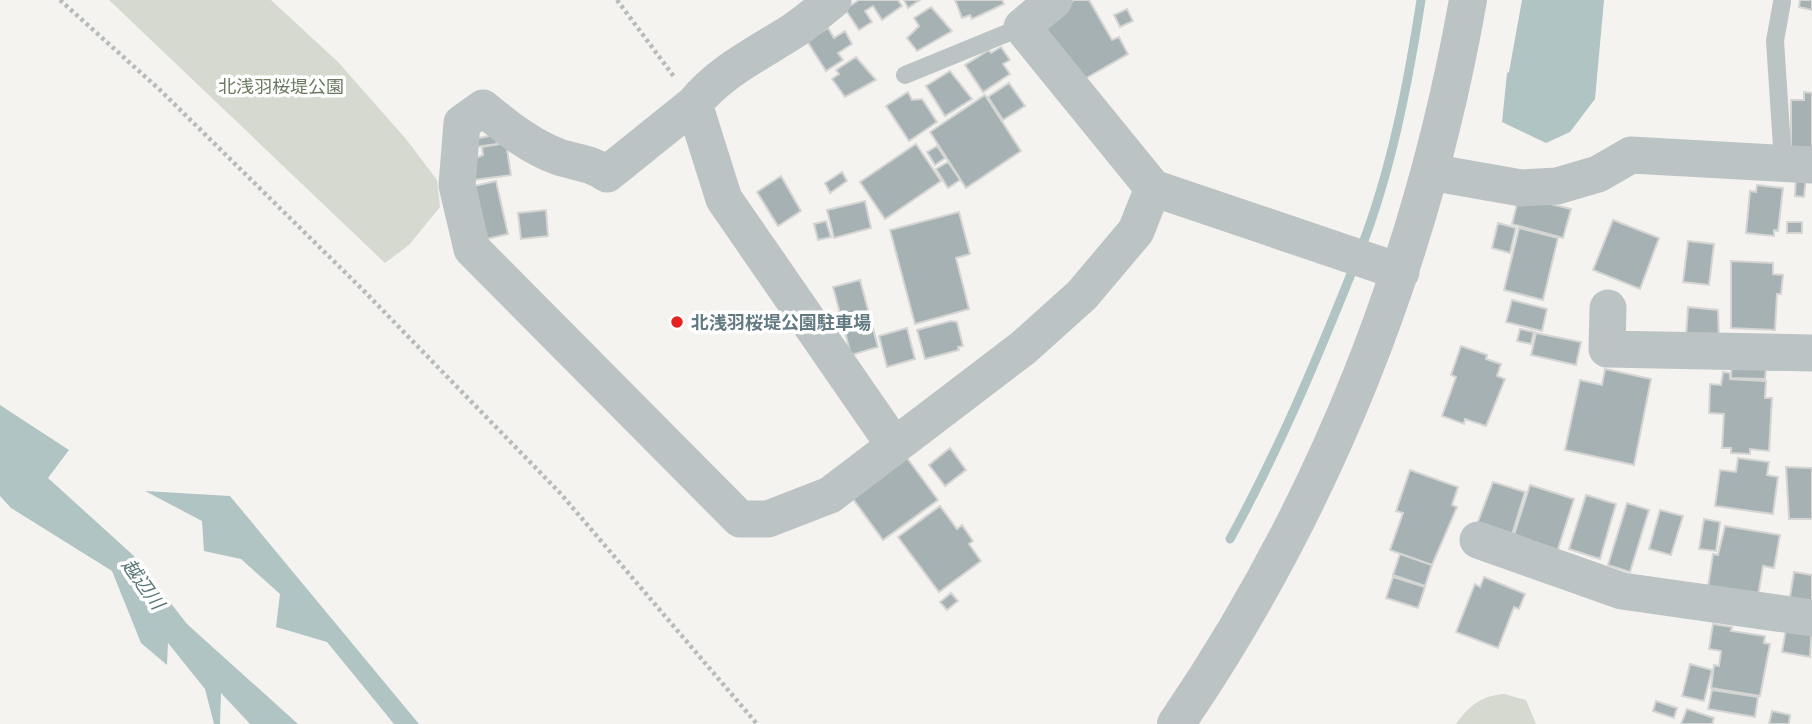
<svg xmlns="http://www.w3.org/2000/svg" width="1812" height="724" viewBox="0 0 1812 724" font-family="'Roboto Condensed','Noto Sans JP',sans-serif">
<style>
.green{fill:#d5d9cf}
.water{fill:#b1c4c4}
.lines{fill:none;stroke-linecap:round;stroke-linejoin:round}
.stream{stroke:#b1c4c4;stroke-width:9}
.building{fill:#a6b1b4;stroke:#d5d5d3;stroke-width:2}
.path{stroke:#b6bbbc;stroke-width:4.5;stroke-dasharray:3.5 3.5;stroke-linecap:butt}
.service{stroke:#bcc3c5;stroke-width:18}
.minor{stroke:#bcc3c5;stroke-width:37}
.tertiary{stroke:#bcc3c5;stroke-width:38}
.poi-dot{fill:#e6231e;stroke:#fff;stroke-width:2.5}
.labels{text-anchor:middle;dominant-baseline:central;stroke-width:7;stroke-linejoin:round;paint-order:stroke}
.park-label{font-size:18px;fill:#6b7961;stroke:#fff}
.poi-label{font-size:18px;font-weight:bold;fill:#627a82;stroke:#fff;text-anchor:start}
.water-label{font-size:19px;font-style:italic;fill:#597678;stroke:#fff}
</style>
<rect width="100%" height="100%" fill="#f4f3f0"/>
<!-- green -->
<path class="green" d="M109,0h162l67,62 68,77 31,41 3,27 -31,38 -24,18z
M1504,694l22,6 10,24h-80c14,-19 25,-28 48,-30z"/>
<!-- water -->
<path class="water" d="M1522,0h82l-9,99 -25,33 -24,11 -44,-21 5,-49 2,-1z
M0,405l69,45 -21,28 86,78 53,68 111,100h-48l-29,-31 -1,31h-6l-9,-35 -37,-46 -1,22 -26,-22 -29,-72 -101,-63 -11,-12z
M145,491l85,5 189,228h-25l-67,-82 -51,-15 4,-33 -39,-35 -37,-8 -2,-30z"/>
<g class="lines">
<!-- stream -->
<path class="stream" d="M1360,251c31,-79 48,-167 61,-251
M1230,539c49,-89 87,-180 125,-275"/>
</g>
<!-- building -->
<path class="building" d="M859,0h39l4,6 -20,14 -9,-14 -8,5 7,11 -13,8 -14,-21z
M904,0h16l-12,8z
M955,0h47l2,4 -32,15 -2,-4 -8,3z
M1074,0h15l23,40 7,-3 9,17 -47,27 -37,-54z
M1800,0h12v10l-13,-3z
M931,7l21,24 -35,20 -10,-13 12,-12 -5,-8z
M1127,9l6,12 -13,6 -6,-12z
M828,28l6,10 11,-7 7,13 -14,9 5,7 -17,11 -19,-30z
M1001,47l9,13 -7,4 7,10 -27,18 -18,-27 24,-15 2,3z
M856,57l20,23 -31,17 -13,-18 7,-5 -3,-4z
M950,71l22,28 -27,17 -19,-30z
M1009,83l16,23 -22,14 -15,-23z
M908,92l4,8 10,-1 15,23 -28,19 -23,-35z
M1804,92l8,1v59h-21v-52h13z
M985,95l36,56 -55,37 -36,-56z
M495,135l2,9 -22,3 -2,-8z
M506,143l5,32 -37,5 -3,-20 12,-5 -1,-8z
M916,144l25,37 -56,38 -25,-37z
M937,146l8,12 -10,7 -8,-13z
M948,162l12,18 -12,8 -12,-19z
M842,172l5,9 -17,12 -5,-10z
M781,176l20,35 -23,15 -21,-34z
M1796,177l10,1 -2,19 -9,-1z
M496,181l12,53 -26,6 -12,-53z
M1757,185l26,3 -5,43 -4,-1v6l-28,-3 4,-42 6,1z
M1519,196l52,13 -8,29 -51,-14z
M865,201l6,27 -37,10 -7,-28z
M546,210l2,26 -27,3 -3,-26z
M959,212l11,42 -14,4 13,51 -54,15 -25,-94z
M1613,220l46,18 -19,51 -47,-19z
M826,221l5,16 -13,3 -4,-16z
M1787,222h15v11h-15z
M1498,223l18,5 -6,25 -18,-5z
M1519,228l39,10 -15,62 -39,-10z
M1688,241l26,3 -5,41 -26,-3z
M1731,261l42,2v11l10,1 -2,19h-4l-2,36 -44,-2z
M860,280l18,67 -27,8 -18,-68z
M1512,300l35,9 -5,22 -36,-9z
M1688,307l30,3 1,30 -33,-3z
M951,321l6,1 6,24 -5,1 1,3 -34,9 -8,-29z
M907,328l8,31 -28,8 -8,-31z
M1520,329l14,3 -3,12 -14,-3z
M1536,333l45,9 -5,23 -45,-10z
M1461,346l26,9 -1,4 15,5 -4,12 8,3 -19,47 -21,-7 -1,5 -22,-8 14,-39 -5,-2z
M1732,357l35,2 -2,20 -34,-1z
M1605,369l46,10 -17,86 -69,-15 15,-70 22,5z
M1723,372l7,1v6l36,2 -1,17h7l-3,53 -19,-2v5l-19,-1v-5h-9l2,-34 -15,-1 1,-29 11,1z
M950,448l16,22 -21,16 -16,-21z
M907,458l31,42 -55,40 -30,-41z
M1738,458l31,4 -2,13 11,2 -5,37 -58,-8 5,-36 16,2z
M1786,467l26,1v51h-23z
M1410,470l48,17 -6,18 5,2 -25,58 -42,-15 13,-37 -7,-2z
M1493,482l32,10 -14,46 -35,-11z
M1530,485l44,14 -17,53 -44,-14z
M1586,495l30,9 -16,55 -31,-10z
M1627,503l22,7 -19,62 -22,-7z
M940,506l17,23 5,-4 11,16 -4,3 12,17 -42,31 -41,-55z
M1660,510l23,6 -12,39 -22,-6z
M1704,519l16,3 -4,29 -17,-2z
M1725,526l55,9 -6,33 -11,-2 -5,30 -50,-9 5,-33 5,1z
M1400,554l32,11 -7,21 -32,-11z
M1794,572l18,3v31l-23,-3z
M1393,577l32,10 -7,21 -32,-10z
M1484,577l41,17 -6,15 -5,-2 -16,41 -42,-16 19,-48 5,3z
M951,593l7,8 -11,9 -7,-8z
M1787,623l25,4 -2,30 -28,-5z
M1713,624l19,3 -1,4 34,5 -1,7 6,1 -10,52 -49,-8 3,-23 5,1 2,-15 -12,-2z
M1690,664l22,6 -8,31 -22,-5z
M1712,690l46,7 -3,20 -47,-8z
M1656,701l21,7 -3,10 -21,-7z
M1687,709l27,9 -2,6h-31z
M1772,711l18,4 -1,9h-20z"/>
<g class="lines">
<!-- path -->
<path class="path" d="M60,0l100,90 202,199 199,205 196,230
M617,0l58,78"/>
<!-- service -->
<path class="service" d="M1782,2l-7,39 8,121
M905,75l117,-48"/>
<!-- minor -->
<path class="minor" d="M833,0c-14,11 -28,24 -43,33 -35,22 -70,39 -96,71l30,95 170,246
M694,104l-87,70c-16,-11 -30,-11 -48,-17 -28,-10 -53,-30 -76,-49l-21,15 -5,62 15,64 268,270h28l62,-24 193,-147 59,-53 54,-64 17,-43 -131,-161 32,-27
M1430,172l91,16 36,-2 41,-12 33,-19 181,10
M1153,188l248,84
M1608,308l-1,41 205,4
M1478,540l144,51 190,27"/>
<!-- tertiary -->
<path class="tertiary" d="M1176,724c149,-218 246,-464 292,-724"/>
</g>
<!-- markers -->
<circle class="poi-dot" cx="677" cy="322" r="7"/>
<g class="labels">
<!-- park labels -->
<g class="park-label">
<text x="281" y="86">北浅羽桜堤公園</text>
</g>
<!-- poi labels -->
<g class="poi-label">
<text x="691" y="322">北浅羽桜堤公園駐車場</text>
</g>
<!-- water labels -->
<g class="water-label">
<text transform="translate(143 584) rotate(54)">越辺川</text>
</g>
</g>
</svg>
